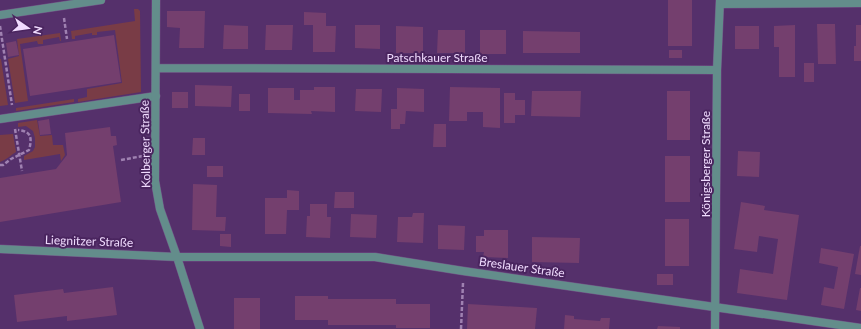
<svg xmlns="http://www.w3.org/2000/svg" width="861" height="329" viewBox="0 0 861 329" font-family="Lato,sans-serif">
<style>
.green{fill:#793c46}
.building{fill:#743f6e}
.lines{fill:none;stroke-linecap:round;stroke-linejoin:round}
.service-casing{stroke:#714f85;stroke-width:9}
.minor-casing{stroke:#714f85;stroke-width:9}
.path{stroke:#9f81b1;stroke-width:2.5;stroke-dasharray:4 2;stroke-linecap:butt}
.service{stroke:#638d8b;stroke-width:8}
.minor{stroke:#638d8b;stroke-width:8}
.labels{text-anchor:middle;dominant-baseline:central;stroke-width:4;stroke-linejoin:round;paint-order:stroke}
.street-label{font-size:12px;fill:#f0dbfe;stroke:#4a255f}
</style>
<rect width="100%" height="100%" fill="#55306b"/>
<!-- green -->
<path class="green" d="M134,9h4l2,2 1,81 -63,10v-3l9,-2v-8l35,-6 -7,-53 -18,2v3h-5v-2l-17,3v3h-3l-1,-8 64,-10z
M60,33l1,8h-1l-1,-4 -16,3v4h-5l-1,-3 -17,3 8,57 -13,2 -7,-44 11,-3 -2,-17z
M0,59h1l7,46 -8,1z
M74,99v3l-58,9v-3z
M37,120l3,16 12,-1 1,10h10l2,10 -4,6 -1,-7 -36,6v-4l9,-5 2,-4v-9l-2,-7 -7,-5 -8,1v-4z
M13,134l3,18c-5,3 -10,8 -16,10v-27z"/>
<!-- building -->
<path class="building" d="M668,0h24v46h-24z
M167,11h38l-1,37h-25l1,-20 -13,-1z
M304,12l22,1v13h10l-1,26h-22v-27h-9z
M817,24h18l1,40h-18z
M224,25l24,1v23h-25z
M266,25h27l-1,25h-27z
M355,25h25v24l-25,-1z
M795,25v52h-16v-30h-5v-21z
M856,25h5v36h-7v-15h2z
M396,26l27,1v26h-27z
M735,26h24v23h-24z
M438,30h27v23h-28z
M480,30h26v24h-26z
M523,31l57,1v21h-57z
M114,35l7,47 -91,14 -7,-47z
M16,41l3,14 -11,2 -2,-14z
M669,50h13v8h-13z
M804,63h10v19h-10z
M195,85l37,1 -1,21 -36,-1z
M314,87h21v25l-24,-1 1,3 -44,-1v-25h26v12h6v-10h14z
M450,87l50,1v40l-17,-1v-15h-16v9h-18z
M397,88l27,1v23l-18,-1 -1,13h-5v5h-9v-20h6z
M356,89h26l-1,23 -26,-1z
M532,91h49l-1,26 -49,-1z
M667,91h23v49h-23z
M172,92h16v16h-16z
M504,93h11v7h10v15h-10v8h-11z
M239,94h11v17h-11z
M49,119l2,15 -11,1 -2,-14z
M434,124h12v23h-13z
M110,127l1,9h5l1,9 -4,1 8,56 -121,20v-44l56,-9 11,-14 -2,-22z
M193,138h12v17h-13z
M738,151l22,1 -1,25 -22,-1z
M665,156h25v46h-25z
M207,166h16v11h-16z
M193,184l24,1 -1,32h10l-1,14 -33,-1z
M287,190l12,1v19h-12l-1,24h-21v-36h22z
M335,192h19v16h-20z
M741,202l24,4 -1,4 35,5 -12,85 -50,-7 3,-24 33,5 5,-35 -19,-3 -2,16 -23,-3z
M310,204h17v13h4l-1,21 -24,-1 1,-21h3z
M413,213h11l-1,30 -26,-1 1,-25h14z
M351,214l26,1 -1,23 -26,-1z
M665,219h24v47h-24z
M438,225l27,1 -1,24 -26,-1z
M484,230h24v28l-25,-1 1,-5h-8v-16h8z
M220,234h11v13l-11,-1z
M532,237l48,1 -1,25 -47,-1z
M860,246h1v29l-6,-1z
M821,248l33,6 -10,55 -23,-4 3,-18 10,2 4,-22 -19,-4z
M657,274h16v11h-16z
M113,287l4,28 -50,6v-5l-50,6 -3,-27 49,-6 1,4z
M860,288h1v23l-5,-1z
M295,296h33v3h68v5h34v24h-34v-3h-68v-5h-33z
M234,298h26v31h-26z
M468,304l69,4 -2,21h-68z
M565,315l9,1v3l26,2 1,-3h9l-1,11h-45z
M658,326l22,1v2h-23z"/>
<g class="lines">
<defs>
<path id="service" d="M0,119l156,-23"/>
<path id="minor" d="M156,0l-1,181 5,28 17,48 23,72
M720,4l141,-1
M0,15l101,-15
M156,68l561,2
M0,249l177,8h198l88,14 398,57
M715,329l2,-259 3,-70"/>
</defs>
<!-- service casing -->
<use href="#service" class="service-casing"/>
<!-- minor casing -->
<use href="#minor" class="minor-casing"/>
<!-- path -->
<path class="path" d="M64,18l3,21
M0,26l12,79
M15,129l7,42
M121,160l22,-4
M0,165h3l8,-6 18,-9c3,-11 3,-19 -11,-20
M461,329l2,-46"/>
<!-- service -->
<use href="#service" class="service"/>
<!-- minor -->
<use href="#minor" class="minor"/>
</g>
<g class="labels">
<!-- street labels -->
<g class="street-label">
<text x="437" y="57">Patschkauer Straße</text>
<text transform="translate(145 144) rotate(-91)">Kolberger Straße</text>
<text transform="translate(705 164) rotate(-90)">Königsberger Straße</text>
<text transform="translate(89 241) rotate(2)">Liegnitzer Straße</text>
<text transform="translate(522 267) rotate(8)">Breslauer Straße</text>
</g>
</g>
<!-- north arrow -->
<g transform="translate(28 28) rotate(103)" stroke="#4a255f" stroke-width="3" paint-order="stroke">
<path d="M0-3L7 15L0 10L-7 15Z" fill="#f0dbfe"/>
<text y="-6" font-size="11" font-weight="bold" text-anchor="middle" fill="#f0dbfe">N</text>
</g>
</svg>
